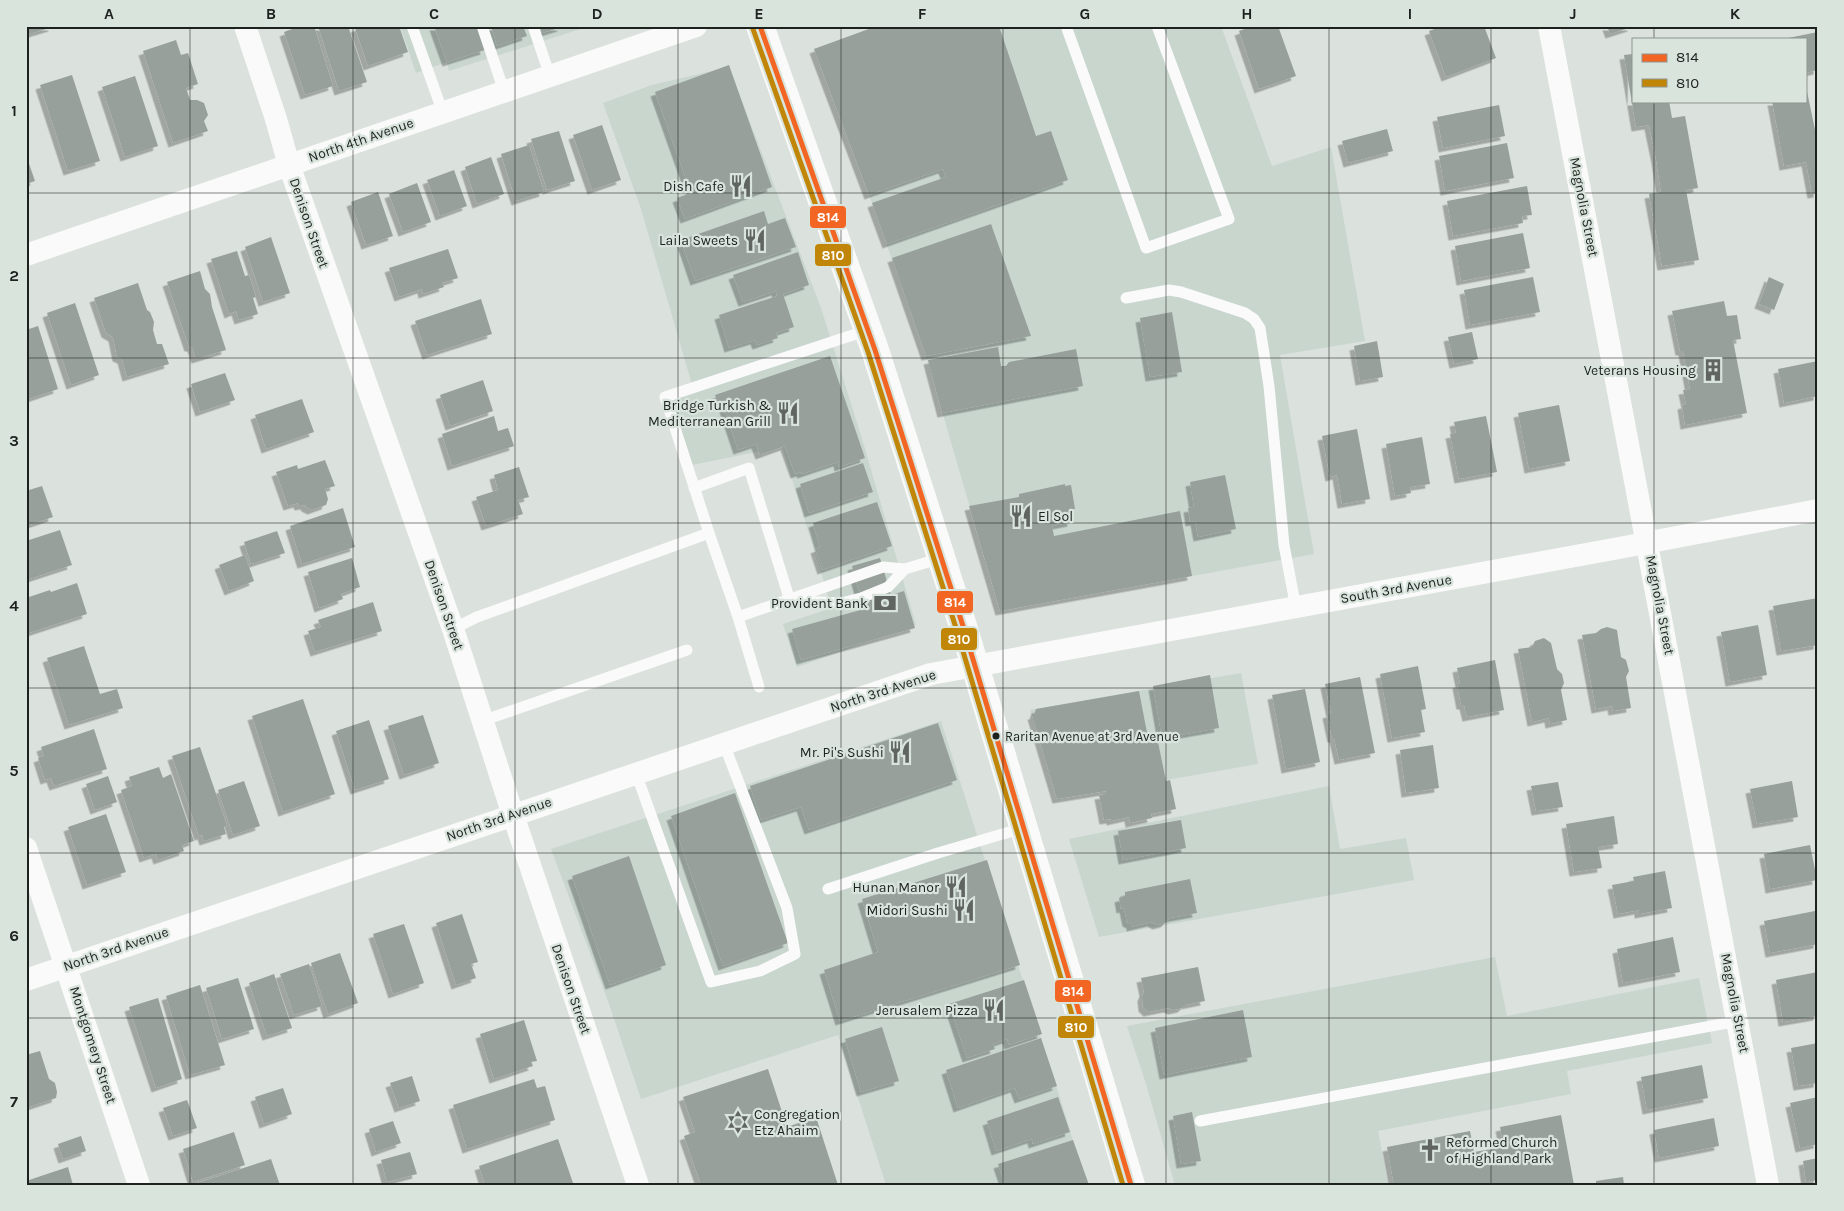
<svg xmlns="http://www.w3.org/2000/svg" width="1844" height="1211" viewBox="0 0 1844 1211" font-family="Karla,sans-serif">
<style>
.built{fill:#c9d6ce}
.building{fill:#97a09a;filter:url(#shadow)}
.lines{fill:none;stroke-linecap:round;stroke-linejoin:round}
.lane{stroke:#fafafa;stroke-width:11}
.street{stroke:#fafafa;stroke-width:22}
.secondary{stroke:#fafafa;stroke-width:28}
.bus-1-casing{stroke:#d8e4dc;stroke-width:9}
.bus-2-casing{stroke:#d8e4dc;stroke-width:9}
.bus-1{stroke:#f26522;stroke-width:5}
.bus-2{stroke:#c18508;stroke-width:5}
.grid{fill:none;stroke:#1e221f;stroke-width:1;stroke-opacity:0.55}
.bus-dot{fill:#1e221f;stroke:#d8e4dc;stroke-width:2}
.labels{text-anchor:middle;dominant-baseline:central;stroke-width:4.5;stroke-linejoin:round;paint-order:stroke}
.bus-label{font-size:13px;fill:#1e221f;stroke:#d8e4dc;text-anchor:start}
.street-label{font-size:14px;fill:#1e221f;stroke:#d8e4dc}
.poi-label{font-size:14px;fill:#1e221f;stroke:#d8e4dc;text-anchor:end}
.line-badge{stroke:#d8e4dc;stroke-width:2}
.badge-label{font-size:14px;text-anchor:middle;font-weight:bold;fill:#fff}
.neatline{fill:none;stroke:#1e221f;stroke-width:2}
.grid-label{font-size:16px;text-anchor:middle;font-weight:bold;fill:#1e221f}
</style>
<defs>
<filter id="shadow"><feDropShadow dx="-4.5" dy="4.5" stdDeviation="0" flood-color="#0004"/></filter>
</defs>
<rect width="100%" height="100%" fill="#dbe1dd"/>
<!-- built -->
<path class="built" d="M400,26h190l-141,45 -2,-9 -31,11z
M877,26h344l51,140 59,-19 34,194 -85,14 34,199 -314,57 -74,-255 -54,-153 -58,-154z
M729,67l92,241 42,134 53,183 -119,42 -14,-43 49,-16 -50,-161 -95,19 -22,-69 28,-9 -52,-179 -38,-106 49,-18z
M1241,673l17,91 -201,35 -27,-89z
M941,721l125,396 20,68h-200l-48,-150 -197,64 -32,-95 -58,-155z
M1329,786l11,63 66,-11 8,42 -315,57 -30,-98z
M1495,957l12,59 192,-38 13,65 -145,28 4,23 -193,37 10,54h-213l-29,-101 -19,-58z"/>
<!-- building -->
<path class="building" d="M26,26h27v1l-27,8z
M300,26h14l19,60 -28,9 -21,-63z
M318,26h30l19,56 -28,9z
M361,26h38l9,26 -40,14 -13,-38z
M434,26h43l8,24 -38,12z
M491,26h32l4,10 -30,10z
M539,26h23v1l-20,6z
M877,26h122l37,110 15,-5 17,49 -181,64 -15,-41 74,-26 -3,-8 -74,26 -55,-146z
M1253,26h25l18,50 -37,13 -20,-58z
M1443,26h41l12,32 -50,19 -17,-46z
M1607,26h25v1l-22,7z
M1818,32v38l-13,3v-34l-17,-1z
M176,40l5,15 7,-2 10,31 -12,4 4,12h7l7,3 4,12 -4,6 4,10 -35,12 -30,-92z
M1633,54l-1,47h37l3,17 13,-2 13,72 -12,2 13,70 -37,6 -13,-72 12,-2 -5,-33 -7,-34 -13,2 -12,-72z
M729,65l43,122 -87,32 -8,-21 14,-5 -36,-101z
M72,75l28,86 -32,10 -28,-86z
M135,76l23,70 -33,11 -23,-70z
M1805,82l13,62v49l-6,1 -6,-32 -22,4 -12,-65h33z
M1499,105l6,31 -62,12 -6,-31z
M602,125l19,55 -29,10 -19,-55z
M1387,129l6,22 -45,12 -6,-22z
M559,131l16,50 -28,9 -16,-51z
M1507,143l7,35 -69,13 -6,-35z
M529,145l15,47 -28,9 -15,-47z
M26,155l9,26 -9,3z
M491,157l13,37 -27,10 -12,-37z
M454,170l13,36 -27,10 -13,-36z
M417,183l14,39 -28,10 -14,-38z
M1527,186l5,29 -10,1 1,7 -70,13 -6,-35z
M378,192l15,44 -27,9 -15,-43z
M764,211l4,13 17,-6 11,29 -101,34 -14,-41z
M991,224l40,112 -105,20 -34,-98z
M1523,233l7,35 -69,13 -6,-35z
M271,237l19,56 -27,9 -18,-55z
M448,249l10,29 -16,5 2,4 -21,7 -1,-5 -23,8 -10,-29z
M237,251l8,25 4,-1 7,22 -3,1 5,16 -19,6 -3,-9 -7,3 -18,-55z
M798,252l11,33 -32,11 -1,-5 -33,11 -10,-27z
M200,271l5,18 5,5 2,13 14,43 -30,9 -4,-12h-3l-22,-65z
M1533,277l7,35 -70,13 -6,-35z
M1769,277l15,7 -10,26 -15,-6z
M138,283l9,27 3,2 4,10 -1,8 4,14h5l7,20 -42,13 -5,-18 -5,-2 -4,-20 -7,-4 -12,-35z
M783,294l11,33 -18,6 2,5 -21,7 -2,-5 -26,8 -10,-33z
M481,299l11,35 -65,21 -12,-34z
M1724,301l3,15 10,-1 4,24 -8,1 14,73 -62,12 -3,-20 4,-1 -3,-14 7,-1 -7,-38h-3l-8,-40z
M75,303l24,72 -28,10 -24,-72z
M1172,312l10,60 -32,5 -10,-59z
M38,326l20,63 -29,10 -3,-9v-60z
M1472,332l6,27 -24,5 -6,-27z
M1377,341l6,36 -23,4 -6,-35z
M998,347l3,19h5l3,-4 67,-13 7,37 -141,27 -14,-53z
M830,356l35,102 -26,9 -1,-5 -36,12 -1,-2 -6,2 -10,-28 -25,9 -4,-11 -18,6 -16,-48 -4,1 -3,-8z
M1818,361v35l-34,7 -6,-34z
M225,373l10,27 -35,12 -9,-28z
M483,380l10,31 -43,15 -10,-31z
M302,399l12,33 -48,17 -11,-34z
M1559,405l11,56 -41,8 -11,-56z
M494,416l4,15 10,-3 6,18 -62,20 -10,-32z
M1486,416l11,56 -38,7 -9,-45 6,-1 -2,-11z
M1357,429l13,70 -28,5 -5,-29 -7,2 -8,-41z
M1422,437l8,47 -20,3 1,6 -16,3 -9,-52z
M325,460l10,26 -10,3 3,10 -2,6 -14,5 -6,-3 -1,-2 -6,1 -1,-3 -10,3 -12,-34 21,-7 1,4z
M863,463l10,29 -64,21 -9,-29z
M519,467l10,30 -11,3 5,14 -37,12 -10,-29 22,-7 -4,-15z
M1225,475l11,54 -38,8 -3,-16 -5,1 -2,-14 6,-1 -4,-25z
M1065,484v2l6,-1 4,24 -6,1 3,12 -20,4 2,10 126,-25 12,65 -192,35 -31,-105 50,-9v-3z
M42,486l11,31 -27,9v-35z
M877,502l15,44 -70,24 -7,-21 5,-2 -7,-24z
M343,508l12,39 -53,17 -12,-38z
M60,530l12,35 -46,15v-39z
M277,531l8,22 -34,11 -7,-22z
M245,555l9,26 -25,10 -10,-26z
M352,558l8,29 -19,7 2,5 -24,9 -11,-36z
M880,558l11,37 13,-4 11,37 -114,32 -9,-31 72,-20 -12,-43z
M77,583l10,31 -61,20v-36l24,-8 1,2z
M1818,598v47l-37,6 -8,-45z
M373,602l9,29 -67,21 -7,-21 13,-4 -3,-7z
M1758,625l9,50 -37,7 -9,-50z
M1607,627l10,3 4,27 5,3 3,11 -3,6 5,31 -18,3 -1,-5 -16,3 -14,-74 14,-2 5,-4z
M1544,638l7,5 6,26 5,5 2,9 -3,7 6,30 -17,4 -1,-6 -17,4 -14,-73 14,-2 3,-6z
M84,646l16,48 17,-5 6,19 -54,17 -22,-67z
M1495,660l9,50 -37,7 -3,-12h-3l-4,-21 3,-1 -3,-15z
M1418,666l8,43 -5,1 4,22 -33,6 -12,-64z
M1210,675l9,53 -57,10 -9,-52z
M1360,677l15,76 -36,7 -5,-22h-2l-5,-24 4,-1 -6,-29z
M1305,689l15,73 -34,7 -14,-74z
M1139,691l10,52 9,-1 8,39 4,-1 6,29 -25,5 1,4 -22,5 -1,-6 -18,4v-2l-7,1 -5,-25 7,-1v-3l-49,8 -25,-84h2l2,-6z
M303,699l32,95 -52,18 -31,-96z
M423,715l16,48 -35,12 -16,-49z
M369,720l20,59 -34,11 -19,-59z
M938,723l19,57 -148,50 -8,-23 -40,13 -11,-34z
M94,729l13,40 -53,17 -3,-8 -6,2 -7,-22 6,-2 -3,-9z
M1433,745l6,43 -33,5 -6,-43z
M200,747l27,79 -3,1 2,7 -22,7 -2,-6 -3,1 -27,-80z
M159,767l4,11 8,-4 23,67 -12,4 2,6 -26,9 -2,-6 -12,4 -23,-68 11,-4 -3,-9z
M108,776l9,26 -22,8 -9,-26z
M244,781l16,45 -27,9 -15,-45z
M1792,781l6,36 -41,7 -7,-35z
M1558,782l5,25 -27,4 -5,-25z
M735,793l53,150 -65,23 -52,-150z
M106,814l20,58 -39,13 -19,-58z
M1614,816l4,28 -20,3 4,21 -28,4 -8,-48z
M1181,820l5,28 -63,12 -5,-29z
M1810,845l7,35 -47,9 -6,-35z
M629,856l37,109 -56,20 -38,-109z
M987,860l33,105 -180,56 -16,-51 54,-18 -16,-53z
M1665,871l7,37 -33,6v-4l-21,4 -6,-29 22,-4 -1,-4z
M1190,879l7,34 -27,5 -5,5 -8,2 -5,-3 -21,5v-3l-4,-2 -3,-14 -3,1 -2,-11 6,-2v-4z
M1815,911l3,13v20l-48,9 -6,-32z
M462,914l16,48 -7,2 5,14 -20,7 -20,-62z
M404,924l20,59 -31,11 -20,-60z
M1673,937l7,35 -57,11 -6,-34z
M340,953l18,50 -30,11 -17,-51z
M309,964l13,42 -28,9 -14,-41z
M1198,967l7,34 -20,4 -3,3 -9,2 -5,-2 -20,4 -5,-5 -1,-10 2,-5 -3,-14z
M1818,972v44l-35,6 -7,-42z
M274,974l18,54 -25,8 -18,-53z
M238,978l16,51 -32,10 -16,-51z
M1024,980l18,54 -33,11 -2,-6 -14,5 2,5 -28,9 -18,-54z
M200,985l25,80 -35,10 -24,-79z
M158,998l24,81 -26,9 -27,-81z
M1243,1010l9,47 -88,18 -9,-47z
M524,1020l13,41 -6,1 2,4 -39,13 -14,-45z
M882,1027l17,54 -38,11 -16,-53z
M1041,1038l16,48 -38,13 -4,-11 -57,20 -12,-38z
M1818,1043v40l-20,3 -7,-38z
M40,1051l9,28 6,4 2,9 -1,6 -30,10v-53z
M1702,1065l6,33 -61,12 -6,-33z
M768,1069l19,58 29,-10 22,68h-137l-17,-49 11,-4 -12,-35z
M412,1076l8,25 -21,7 -9,-25z
M534,1079l3,9 8,-2 10,34 -88,29 -14,-44z
M283,1088l9,26 -28,10 -9,-27z
M1058,1097l12,35 -37,12 -1,-5 -36,12 -9,-30z
M1818,1097v47l-18,4 -10,-45z
M187,1100l10,28 -24,8 -10,-28z
M1192,1112l9,49 -20,3 -8,-48z
M1561,1115l13,70h-180l-7,-38 83,-16 4,21 30,-5 -4,-20z
M1714,1118l5,28 -60,12 -5,-28z
M393,1121l8,22 -25,9 -7,-23z
M234,1132l11,33 -52,17 -10,-33z
M81,1136l5,15 -23,8 -5,-15z
M558,1139l15,44 -88,2 -6,-19z
M1073,1140l16,45h-84l-7,-21z
M410,1152l7,22 -30,8 -6,-22z
M1818,1158v22l-12,2 -3,-21z
M271,1159l9,26h-86v-1z
M68,1167l5,18h-47v-4z
M1623,1177l1,8h-28v-4z"/>
<g class="lines">
<!-- lane -->
<path class="lane" d="M412,26l31,87
M482,26l22,65
M533,26l17,50
M1066,26l80,222 83,-29 -72,-193
M1126,298l43,-8 12,2 64,21 9,6 6,9 9,58 15,159 12,63
M694,488l55,-20 41,133
M709,533l-44,-136 203,-67
M797,601l44,2 20,-5 27,-11 17,-18 36,-11
M738,617l145,-50 22,2
M453,629l24,-12 232,-84 29,84 21,70
M482,721l205,-71
M636,773l75,209 49,-11 35,-17 -8,-46 -63,-164
M828,889l110,-36 85,-25
M1200,1121l538,-100"/>
<!-- street -->
<path class="street" d="M245,26l31,93 13,46 164,464 60,186 125,370
M1549,26l219,1159
M26,255l670,-229
M26,848l113,337
M26,980l905,-306 688,-126 199,-38"/>
<!-- secondary -->
<path class="secondary" d="M760,26l115,324 88,276 168,559"/>
<defs>
<path id="bus-1" d="M760,26l115,324 88,276 168,559"/>
<path id="bus-2" d="M753,29l115,323 88,276 167,557"/>
</defs>
<!-- bus-1 casing -->
<use href="#bus-1" class="bus-1-casing"/>
<!-- bus-2 casing -->
<use href="#bus-2" class="bus-2-casing"/>
<!-- bus-1 -->
<use href="#bus-1" class="bus-1"/>
<!-- bus-2 -->
<use href="#bus-2" class="bus-2"/>
</g>
<!-- grid -->
<path class="grid" d="M190,26v1159M353,26v1159M515,26v1159M678,26v1159M841,26v1159M1003,26v1159M1166,26v1159M1329,26v1159M1491,26v1159M1654,26v13M1654,101v1084M26,193h1792M26,358h1792M26,523h1792M26,688h1792M26,853h1792M26,1018h1792"/>
<!-- icons -->
<defs>
<symbol id="restaurant-bare" viewBox="-9 -9 18 18"><path d="M-5-6h1v4h1v-4h1v4h1v-4h1v5L-1.5 .5V6h-2V.5L-5-1ZM5-6V6H3V1.5H1.5Q1.5-4 5-6Z" fill="#606562" stroke="#d8e4dc" stroke-width="2.5" paint-order="stroke"/></symbol>
<symbol id="building-bare" viewBox="-9 -9 18 18"><path d="M-4-6H4V6H1V3H-1V6H-4ZM-2.5-4.3h1.7v1.8h-1.7ZM.8-4.3h1.7v1.8H.8ZM-2.5-1h1.7V.8h-1.7ZM.8-1h1.7V.8H.8Z" fill="#606562" stroke="#d8e4dc" stroke-width="2.5" paint-order="stroke"/></symbol>
<symbol id="bank-bare" viewBox="-9 -9 18 18"><path d="M-6-4H6V4H-6ZM0-2.3a2.3 2.3 0 1 0 0 4.6a2.3 2.3 0 1 0 0-4.6Z" fill="#606562" stroke="#d8e4dc" stroke-width="2.5" paint-order="stroke"/></symbol>
<symbol id="synagogue-bare" viewBox="-9 -9 18 18"><path d="M0-6.5L5.6 3.2H-5.6ZM0 6.5L5.6-3.2H-5.6Z" fill="#606562" stroke="#d8e4dc" stroke-width="2.5" paint-order="stroke"/></symbol>
<symbol id="church-bare" viewBox="-9 -9 18 18"><path d="M-1.2-6h2.4v3.5h3.3v2.4h-3.3V6h-2.4V-.1h-3.3v-2.4h3.3Z" fill="#606562" stroke="#d8e4dc" stroke-width="2.5" paint-order="stroke"/></symbol>
</defs>
<g fill-rule="evenodd">
<use href="#restaurant-bare" x="725" y="170" width="32" height="32"/>
<use href="#restaurant-bare" x="739" y="224" width="32" height="32"/>
<use href="#building-bare" x="1697" y="354" width="32" height="32"/>
<use href="#restaurant-bare" x="772" y="397" width="32" height="32"/>
<use href="#restaurant-bare" x="1005" y="500" width="32" height="32"/>
<use href="#bank-bare" x="869" y="587" width="32" height="32"/>
<use href="#restaurant-bare" x="884" y="736" width="32" height="32"/>
<use href="#restaurant-bare" x="940" y="871" width="32" height="32"/>
<use href="#restaurant-bare" x="948" y="894" width="32" height="32"/>
<use href="#restaurant-bare" x="978" y="994" width="32" height="32"/>
<use href="#synagogue-bare" x="722" y="1106" width="32" height="32"/>
<use href="#church-bare" x="1414" y="1134" width="32" height="32"/>
</g>
<!-- markers -->
<circle class="bus-dot" cx="996" cy="736" r="4.5"/>
<g class="labels">
<!-- bus labels -->
<g class="bus-label">
<text x="1005" y="736">Raritan Avenue at 3rd Avenue</text>
</g>
<!-- street labels -->
<g class="street-label">
<text transform="translate(361 140) rotate(-19)">North 4th Avenue</text>
<text transform="translate(1584 207) rotate(79)">Magnolia Street</text>
<text transform="translate(309 223) rotate(71)">Denison Street</text>
<text transform="translate(1396 589) rotate(-10)">South 3rd Avenue</text>
<text transform="translate(444 605) rotate(71)">Denison Street</text>
<text transform="translate(1660 605) rotate(79)">Magnolia Street</text>
<text transform="translate(883 691) rotate(-18)">North 3rd Avenue</text>
<text transform="translate(499 819) rotate(-19)">North 3rd Avenue</text>
<text transform="translate(116 949) rotate(-19)">North 3rd Avenue</text>
<text transform="translate(571 989) rotate(71)">Denison Street</text>
<text transform="translate(1735 1003) rotate(79)">Magnolia Street</text>
<text transform="translate(93 1045) rotate(72)">Montgomery Street</text>
</g>
<!-- poi labels -->
<g class="poi-label">
<text x="724" y="186">Dish Cafe</text>
<text x="738" y="240">Laila Sweets</text>
<text x="1696" y="370">Veterans Housing</text>
<text x="771" y="405">Bridge Turkish &amp;<tspan x="771" dy="16">Mediterranean Grill</tspan></text>
<text x="1038" y="516" text-anchor="start">El Sol</text>
<text x="868" y="603">Provident Bank</text>
<text x="884" y="752">Mr. Pi's Sushi</text>
<text x="939" y="887">Hunan Manor</text>
<text x="948" y="910">Midori Sushi</text>
<text x="978" y="1010">Jerusalem Pizza</text>
<text x="754" y="1114" text-anchor="start">Congregation<tspan x="754" dy="16">Etz Ahaim</tspan></text>
<text x="1446" y="1142" text-anchor="start">Reformed Church<tspan x="1446" dy="16">of Highland Park</tspan></text>
</g>
</g>
<g class="line-badge">
<rect x="809" y="205" width="38" height="24" rx="5" fill="#f26522"/>
<rect x="814" y="243" width="38" height="24" rx="5" fill="#c18508"/>
<rect x="936" y="590" width="38" height="24" rx="5" fill="#f26522"/>
<rect x="940" y="627" width="38" height="24" rx="5" fill="#c18508"/>
<rect x="1054" y="979" width="38" height="24" rx="5" fill="#f26522"/>
<rect x="1057" y="1015" width="38" height="24" rx="5" fill="#c18508"/>
</g>
<g class="badge-label">
<text x="828" y="222">814</text>
<text x="833" y="260">810</text>
<text x="955" y="607">814</text>
<text x="959" y="644">810</text>
<text x="1073" y="996">814</text>
<text x="1076" y="1032">810</text>
</g>
<!-- border -->
<rect width="1844" height="1211" fill="none" stroke="#d8e4dc" stroke-width="55"/>
<!-- legend -->
<rect x="1632" y="38" width="175" height="65" fill="#d8e4dc" stroke="#8e9690"/>
<rect x="1642" y="54" width="25" height="8" fill="#f26522" stroke="#8e9690"/>
<text x="1676" y="62" font-size="15" fill="#1e221f">814</text>
<rect x="1642" y="79" width="25" height="8" fill="#c18508" stroke="#8e9690"/>
<text x="1676" y="88" font-size="15" fill="#1e221f">810</text>
<rect x="28" y="28" width="1788" height="1156" class="neatline"/>
<g class="grid-label">
<text x="109" y="19">A</text>
<text x="271" y="19">B</text>
<text x="434" y="19">C</text>
<text x="597" y="19">D</text>
<text x="759" y="19">E</text>
<text x="922" y="19">F</text>
<text x="1085" y="19">G</text>
<text x="1247" y="19">H</text>
<text x="1410" y="19">I</text>
<text x="1573" y="19">J</text>
<text x="1735" y="19">K</text>
<text x="14" y="116">1</text>
<text x="14" y="281">2</text>
<text x="14" y="446">3</text>
<text x="14" y="611">4</text>
<text x="14" y="776">5</text>
<text x="14" y="941">6</text>
<text x="14" y="1107">7</text>
</g>
</svg>
